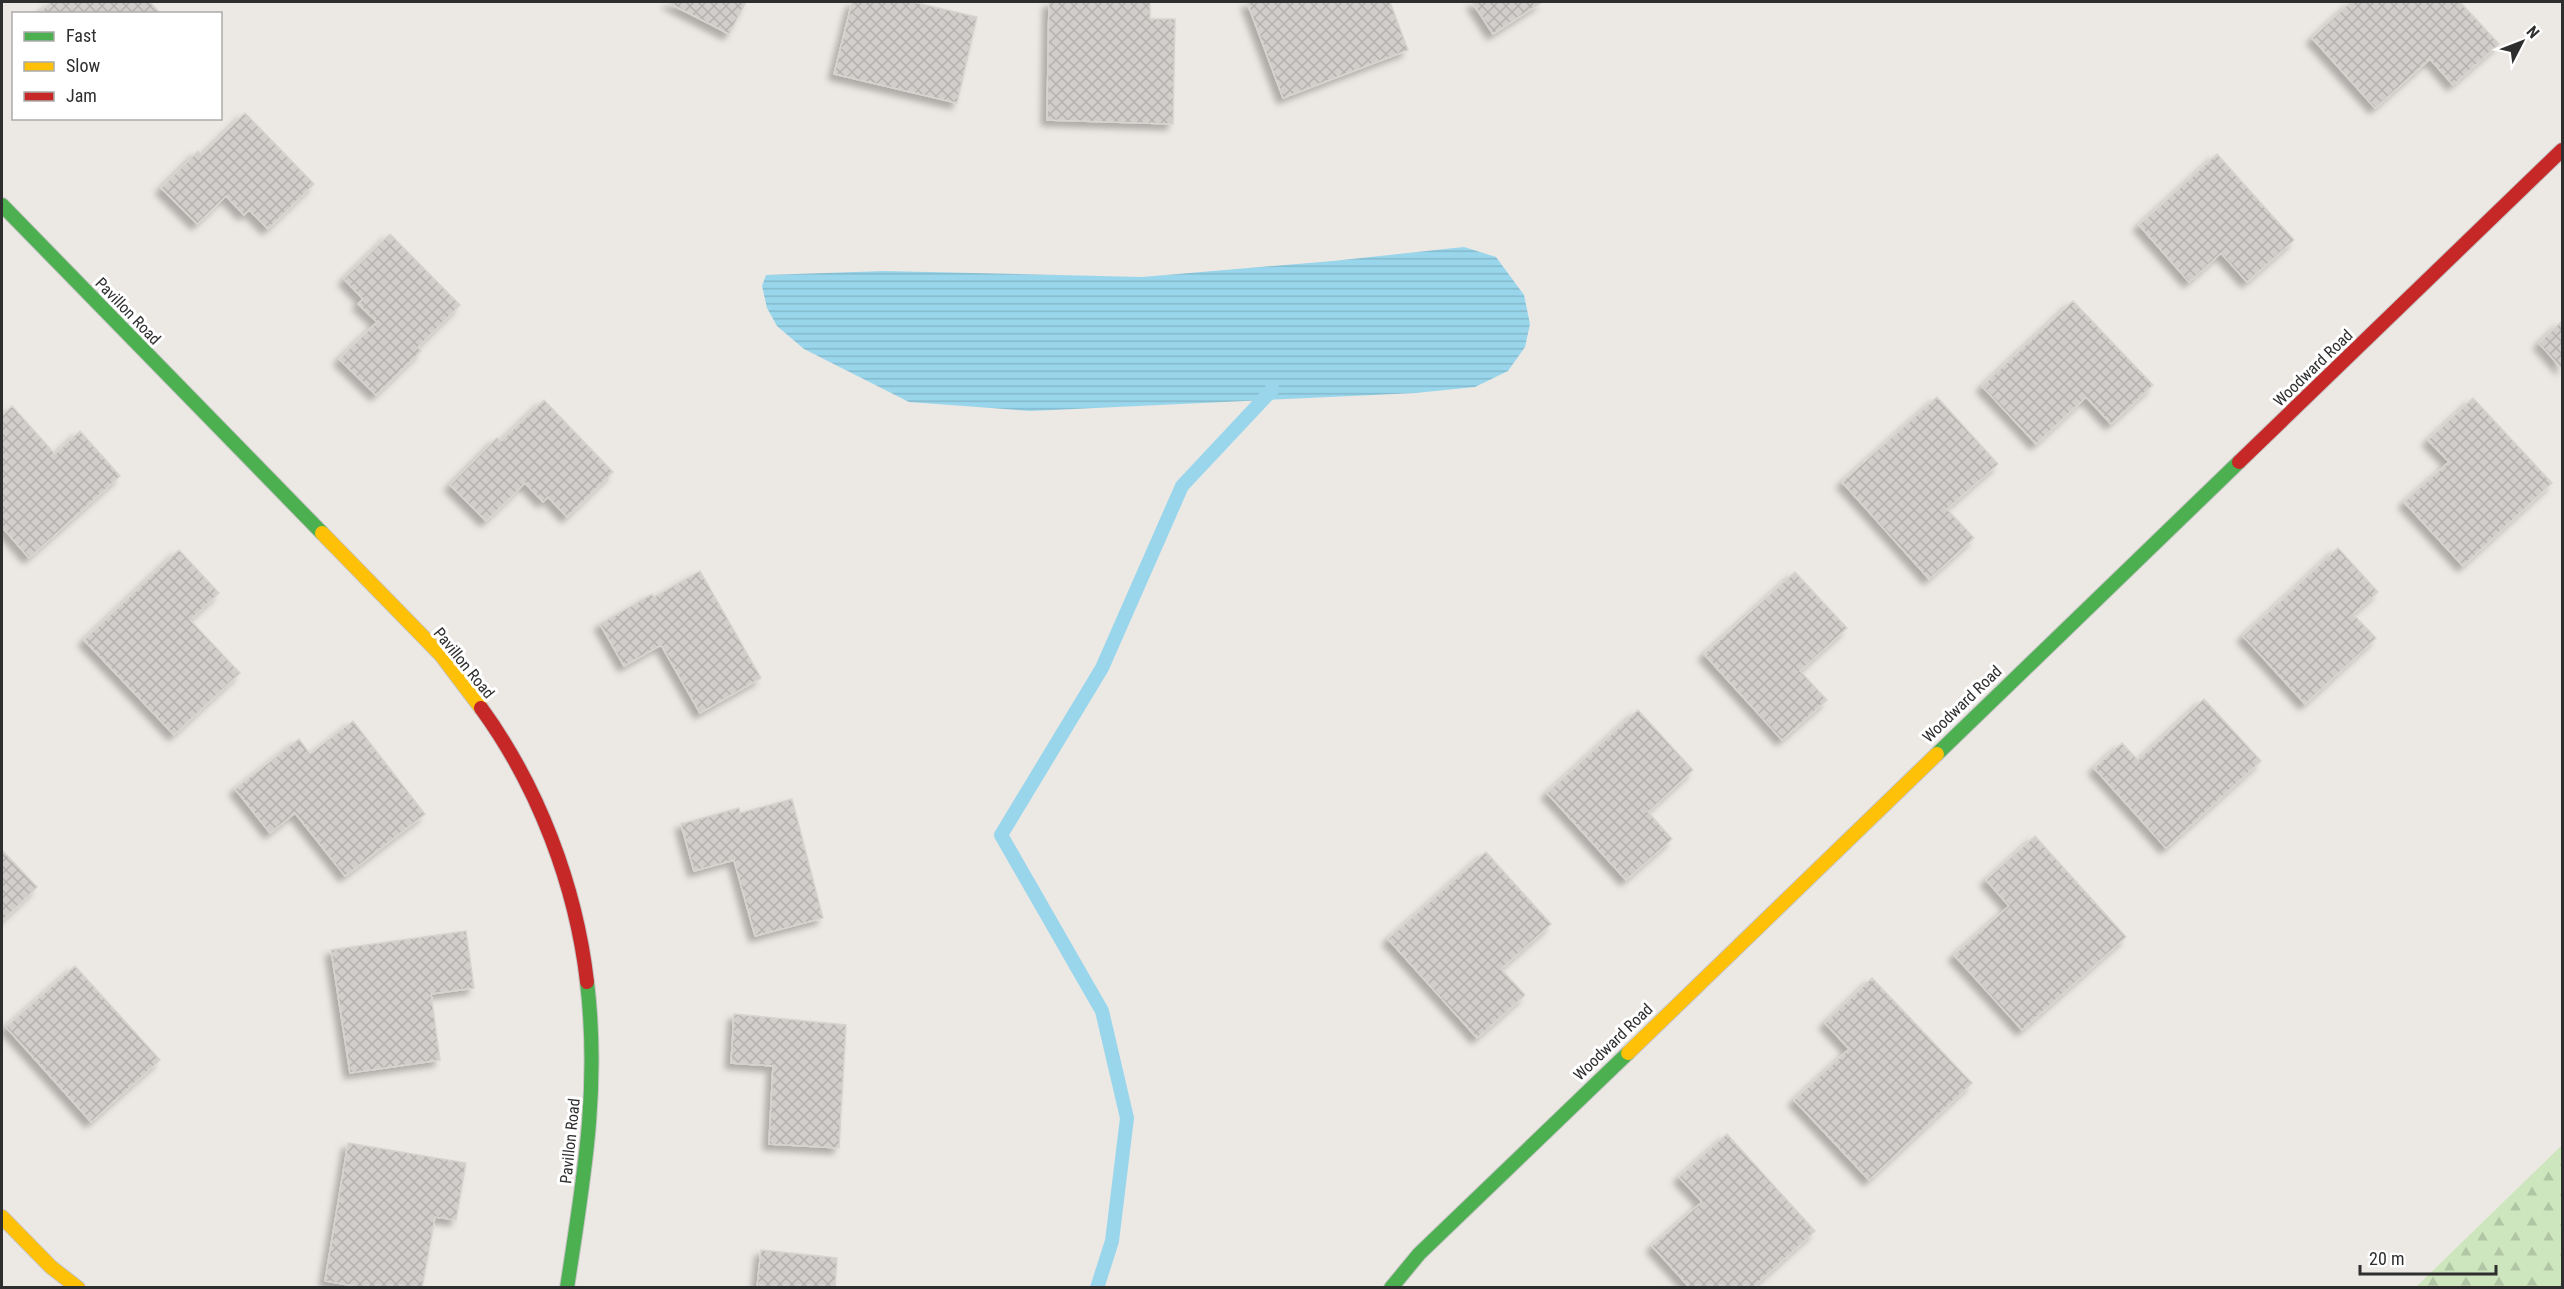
<svg xmlns="http://www.w3.org/2000/svg" width="2564" height="1289" viewBox="0 0 2564 1289" font-family="'Roboto Condensed',sans-serif">
<style>
.forest{fill:url(#forest-firs)}
.water{fill:url(#water-rules)}
.lines{fill:none;stroke-linecap:round;stroke-linejoin:round}
.stream{stroke:#99d6ec;stroke-width:14}
.building{fill:url(#building-cross-hatch);stroke:#d7d4d0;stroke-width:1.5;filter:url(#shadow)}
.fast-casing{stroke:#c5c4c5;stroke-width:16}
.slow-casing{stroke:#c5c4c5;stroke-width:16}
.jam-casing{stroke:#c5c4c5;stroke-width:16}
.fast{stroke:#4caf50;stroke-width:14}
.slow{stroke:#ffc107;stroke-width:14}
.jam{stroke:#c62828;stroke-width:14}
.labels{text-anchor:middle;dominant-baseline:central;stroke-width:6;stroke-linejoin:round;paint-order:stroke}
.street-label{font-size:16px;fill:#2e2e2e;stroke:#fff}
</style>
<defs>
<pattern id="forest-firs" width="22" height="20" patternUnits="userSpaceOnUse" patternTransform="scale(1.5)"><rect width="22" height="20" fill="#cee6be"/><path d="M5 1l3.5 6h-7zM16 11l3.5 6h-7z" fill="#b1c6a4"/></pattern>
<pattern id="water-rules" width="6" height="5" patternUnits="userSpaceOnUse" patternTransform="scale(1.5)"><rect width="6" height="5" fill="#99d6ec"/><path d="M0 2.5h6" fill="none" stroke="#84b8cb"/></pattern>
<pattern id="building-cross-hatch" width="8" height="8" patternUnits="userSpaceOnUse" patternTransform="scale(1.5)"><rect width="8" height="8" fill="#d1cecb"/><path d="M0 0l8 8M0 8l8-8" fill="none" stroke="#b4b1af"/></pattern>
<filter id="shadow"><feDropShadow dx="-5.5" dy="5.5" stdDeviation="3" flood-color="#0004"/></filter>
</defs>
<rect width="100%" height="100%" fill="#ece8e4"/>
<!-- forest -->
<path class="forest" d="M2562,1145v142h-146z"/>
<!-- water -->
<path class="water" d="M1464,247l32,10 28,38 6,29 -5,23 -17,24 -33,16 -59,6 -385,18 -122,-9 -105,-53 -27,-23 -10,-18 -5,-22 4,-11 118,-4 258,6 191,-16z"/>
<g class="lines">
<!-- stream -->
<path class="stream" d="M1097,1288l15,-47 15,-123 -25,-107 -101,-176 101,-167 80,-182 90,-96v-3"/>
</g>
<!-- building -->
<path class="building" d="M51,2h99l11,12h-123z
M667,2h79l-17,32z
M852,2h61l64,15 -20,86 -123,-29z
M1049,2h101v17h25l-2,105 -126,-4z
M1247,2h143l18,48 -125,48z
M1472,2h70l-49,32z
M2351,2h109l39,42 -46,41 -23,-26 -55,49 -63,-70z
M245,113l69,71 -46,45 -19,-19 -5,5 -18,-19 -29,28 -36,-36 37,-37 4,4z
M2217,154l77,86 -47,42 -26,-29 -32,29 -50,-57z
M390,234l70,71 -42,42 3,4 -45,44 -37,-36 38,-37 -19,-18 5,-5 -19,-20z
M2073,301l80,84 -42,39 -25,-27 -50,47 -54,-58z
M2562,321v48l-23,-26z
M1937,397l61,67 -51,45 27,29 -45,41 -87,-97z
M2473,398l79,85 -89,83 -59,-64 45,-40 -21,-22z
M544,400l69,72 -46,45 -19,-20 -5,5 -18,-19 -39,38 -36,-36 47,-47 4,3z
M12,406l43,48 25,-23 40,45 -91,82 -27,-31v-111z
M2338,548l40,44 -25,22 23,24 -71,66 -62,-68z
M179,550l40,43 -29,27 50,53 -66,62 -90,-95z
M700,571l61,107 -61,35 -39,-68 -37,21 -24,-42 52,-30 2,3z
M1795,572l52,56 -47,43 27,29 -45,40 -78,-86z
M2204,699l57,62 -95,87 -72,-80 28,-25 16,17z
M1638,710l55,60 -45,42 24,27 -46,41 -79,-87z
M353,721l72,93 -80,62 -50,-63 -25,20 -35,-44 64,-50 11,15z
M792,799l31,119 -68,18 -21,-76 -40,11 -13,-47 58,-16 1,5z
M2035,836l91,101 -104,93 -68,-75 55,-49 -23,-26z
M2,850l35,37 -35,34z
M1486,852l65,72 -50,45 24,26 -48,43 -89,-99z
M466,931l8,57 -43,6 9,66 -90,13 -19,-123z
M75,966l85,94 -69,62 -85,-95z
M1872,978l100,105 -103,97 -75,-80 55,-51 -24,-26z
M734,1014l112,11 -7,123 -70,-4 4,-78 -42,-3z
M1727,1134l88,97 -63,57h-62l-38,-42 50,-44 -23,-25z
M348,1143l118,20 -10,57 -21,-3 -13,71h-56l-41,-7z
M761,1250l76,8 -2,30h-78z"/>
<g class="lines">
<defs>
<path id="fast" d="M2,205l320,328
M1937,754l302,-292
M567,1288c16,-106 33,-197 20,-306
M1391,1288l28,-34 209,-201"/>
<path id="slow" d="M322,533l119,122 40,53
M1628,1053l309,-299
M2,1217l49,50 27,21"/>
<path id="jam" d="M2239,462l323,-312
M481,708c57,78 95,178 106,274"/>
</defs>
<!-- fast casing -->
<use href="#fast" class="fast-casing"/>
<!-- slow casing -->
<use href="#slow" class="slow-casing"/>
<!-- jam casing -->
<use href="#jam" class="jam-casing"/>
<!-- fast -->
<use href="#fast" class="fast"/>
<!-- slow -->
<use href="#slow" class="slow"/>
<!-- jam -->
<use href="#jam" class="jam"/>
</g>
<g class="labels">
<!-- street labels -->
<g class="street-label">
<text transform="translate(128 311) rotate(46)">Pavillon Road</text>
<text transform="translate(2313 368) rotate(-44)">Woodward Road</text>
<text transform="translate(464 663) rotate(51)">Pavillon Road</text>
<text transform="translate(1962 704) rotate(-44)">Woodward Road</text>
<text transform="translate(1613 1042) rotate(-44)">Woodward Road</text>
<text transform="translate(570 1141) rotate(-84)">Pavillon Road</text>
</g>
</g>
<!-- border -->
<rect width="2564" height="1289" fill="none" stroke="#2e2e2e" stroke-width="6"/>
<!-- legend -->
<rect x="12" y="12" width="210" height="108" fill="#ffffff" stroke="#ababab" stroke-width="1.5"/>
<rect x="24" y="32" width="30" height="9" fill="#4caf50" stroke="#ababab" stroke-width="1.5"/>
<text x="66" y="42" font-size="18" fill="#2e2e2e">Fast</text>
<rect x="24" y="62" width="30" height="9" fill="#ffc107" stroke="#ababab" stroke-width="1.5"/>
<text x="66" y="72" font-size="18" fill="#2e2e2e">Slow</text>
<rect x="24" y="92" width="30" height="9" fill="#c62828" stroke="#ababab" stroke-width="1.5"/>
<text x="66" y="102" font-size="18" fill="#2e2e2e">Jam</text>
<!-- north arrow -->
<g transform="translate(2522 42) rotate(48)" stroke="#ffffff" stroke-width="4.5" paint-order="stroke">
<path d="M0-4.5L10 22L0 15L-10 22Z" fill="#2e2e2e"/>
<text y="-9" font-size="16" font-weight="bold" text-anchor="middle" fill="#2e2e2e">N</text>
</g>
<!-- scale -->
<path d="M2360 1265v9h136v-9" fill="none" stroke="#2e2e2e" stroke-width="3"/>
<text x="2369" y="1265" font-size="18" fill="#2e2e2e" stroke="#ffffff" stroke-width="4.5" paint-order="stroke">20 m</text>
</svg>
